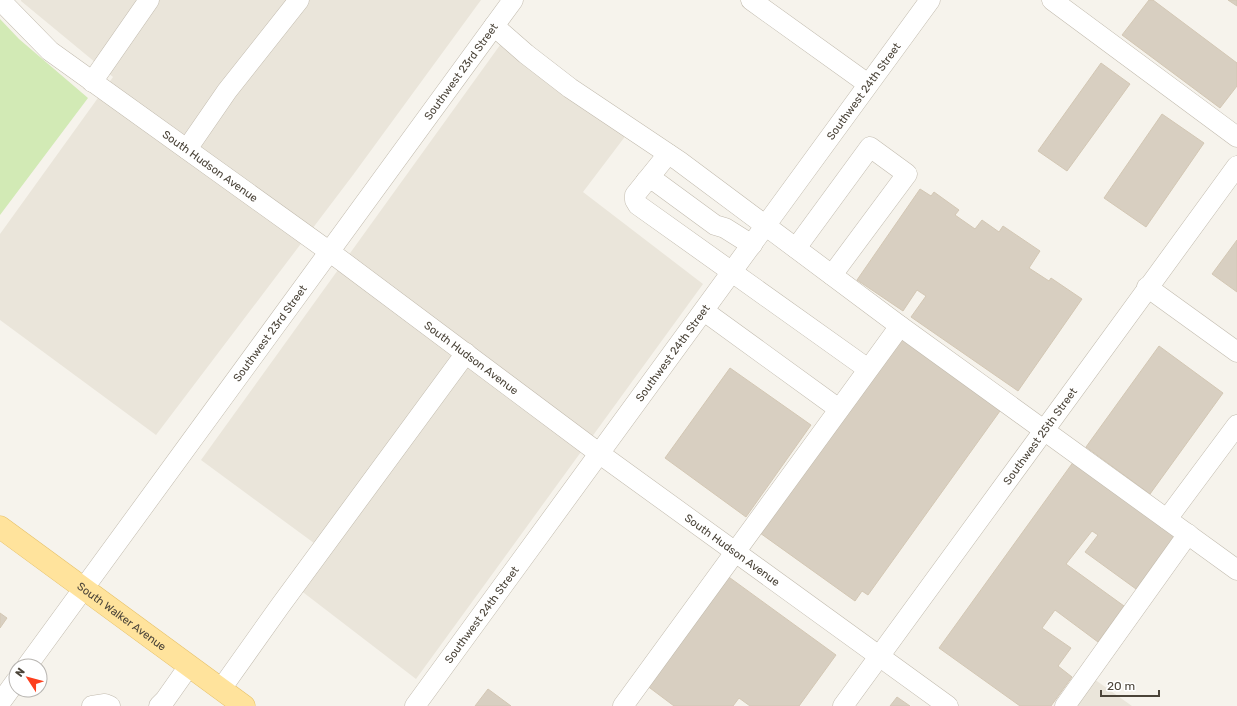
<svg xmlns="http://www.w3.org/2000/svg" width="1237" height="706" viewBox="0 0 1237 706" font-family="Rubik,sans-serif">
<style>
.residential{fill:#eae5da}
.green{fill:#d2eab5}
.building{fill:#d8cfc1;stroke:#d3c7b4}
.lines{fill:none;stroke-linecap:round;stroke-linejoin:round}
.minor-casing{stroke:#c2bbae;stroke-width:21}
.major-casing{stroke:#e6c16a;stroke-width:23}
.minor{stroke:#fff;stroke-width:20}
.major{stroke:#ffe39c;stroke-width:22}
.labels{text-anchor:middle;dominant-baseline:central;stroke-width:3;stroke-linejoin:round;paint-order:stroke}
.street-label{font-size:11px;fill:#4b4439;stroke:#fff}
</style>
<rect width="100%" height="100%" fill="#f6f3ec"/>
<!-- residential -->
<path class="residential" d="M21,0h460l-128,175 -197,260 -156,-115v-86l113,-157 -92,-76z
M508,34l125,92 -50,66 120,92 -287,395 -125,-96 27,-37 -117,-86z
M1094,679l38,27h-57z"/>
<!-- green -->
<path class="green" d="M0,19l19,20 69,59 -88,117z"/>
<!-- building -->
<path class="building" d="M1149,0h4l84,63v23l-17,22 -98,-73z
M1228,0h9v6z
M1101,63l29,21 -63,87 -29,-20z
M1162,114l42,29 -58,84 -42,-29z
M920,189l11,7 3,-4 25,18 -4,5 20,14 7,-9 17,12 4,-6 37,25 -11,17 20,13 2,-3 31,21 -64,92 -107,-74 15,-21 -9,-6 -14,21 -46,-31z
M1237,240v52l-25,-18z
M904,332l101,72 -137,191 -6,-4 -7,10 -95,-68z
M1159,346l64,47 -73,101 -64,-47z
M730,368l81,57 -65,92 -81,-59z
M1074,461l101,74 -39,54 -51,-37 13,-17 -6,-4 -26,33 58,42 -26,36 -43,-32 -13,18 29,20 -13,18 14,11 -21,29h-31l-81,-58z
M726,575l110,80 -37,51h-49l-11,-8 -6,8h-59l-28,-21z
M0,613l7,5 -7,10z
M488,689l23,17h-36z
M897,697l13,9h-20z"/>
<g class="lines">
<defs>
<g id="minor">
<path id="s1" d="M3,0l2,5 45,46 280,201 270,202 348,252"/>
<path d="M751,0l117,84"/>
<path d="M1052,0l185,137"/>
<path d="M494,26l32,28 44,34 109,73 221,165 337,244"/>
<path d="M92,82l57,-82"/>
<path d="M187,149l40,-58 72,-91"/>
<path d="M668,154l-33,41v5l3,5 230,164"/>
<path d="M646,181h9l60,44 10,3 27,17"/>
<path d="M796,248l74,-101 37,27 -75,101"/>
<path d="M1147,287l90,65"/>
<path d="M704,311l135,98"/>
<path d="M1167,519l70,-94"/>
<path id="s2" d="M27,666l486,-666"/>
<path d="M221,689l59,-83 186,-253"/>
<path d="M0,703l16,-22"/>
<path d="M92,706l13,-2 5,2"/>
<path d="M159,706l6,-6 24,-34"/>
<path id="s3" d="M415,706l515,-706"/>
<path d="M623,706l277,-380"/>
<path id="s4" d="M843,706l394,-540"/>
<path d="M1065,706l123,-172"/>
</g>
<g id="major">
<path id="s5" d="M0,527l244,179"/>
</g>
</defs>
<!-- minor casing -->
<use href="#minor" class="minor-casing"/>
<!-- major casing -->
<use href="#major" class="major-casing"/>
<!-- minor -->
<use href="#minor" class="minor"/>
<!-- major -->
<use href="#major" class="major"/>
</g>
<g class="labels">
<!-- street labels -->
<g class="street-label">
<text stroke="none"><textPath href="#s2" startOffset="736">Southwest 23rd Street</textPath></text>
<text stroke="none"><textPath href="#s3" startOffset="761">Southwest 24th Street</textPath></text>
<text stroke="none"><textPath href="#s1" startOffset="267">South Hudson Avenue</textPath></text>
<text stroke="none"><textPath href="#s2" startOffset="412">Southwest 23rd Street</textPath></text>
<text stroke="none"><textPath href="#s3" startOffset="437">Southwest 24th Street</textPath></text>
<text stroke="none"><textPath href="#s1" startOffset="591">South Hudson Avenue</textPath></text>
<text stroke="none"><textPath href="#s4" startOffset="334">Southwest 25th Street</textPath></text>
<text stroke="none"><textPath href="#s1" startOffset="915">South Hudson Avenue</textPath></text>
<text stroke="none"><textPath href="#s3" startOffset="113">Southwest 24th Street</textPath></text>
<text stroke="none"><textPath href="#s5" startOffset="151">South Walker Avenue</textPath></text>
</g>
</g>
<!-- north arrow -->
<g transform="translate(28 678) rotate(306)"><circle r="19" fill="#ffffff" stroke="#b7b4b0"/>
<path d="M0-3L7 15L0 10L-7 15Z" fill="#fc3f1d"/>
<text y="-6" font-size="11" font-weight="bold" text-anchor="middle" fill="#4b4439">N</text>
</g>
<!-- scale -->
<path d="M1101 690v6h58v-6" fill="none" stroke="#4b4439" stroke-width="2"/>
<text x="1107" y="690" font-size="12" fill="#4b4439" stroke="#ffffff" stroke-width="3" paint-order="stroke">20 m</text>
</svg>
